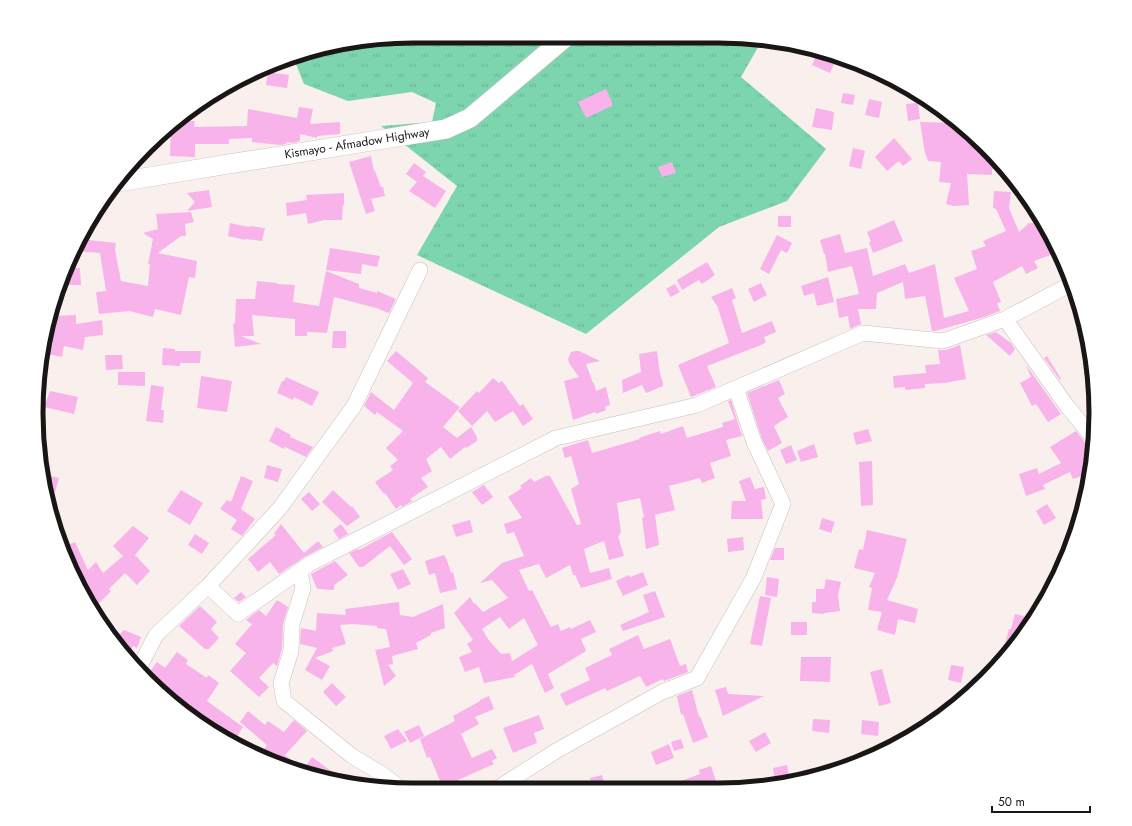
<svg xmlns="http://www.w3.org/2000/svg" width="1132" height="826" viewBox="0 0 1132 826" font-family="Jost,sans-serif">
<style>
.grass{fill:url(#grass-tufts)}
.building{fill:#f7b3ea;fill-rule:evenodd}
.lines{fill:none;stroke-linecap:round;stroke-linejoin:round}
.minor-casing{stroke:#c8bfbc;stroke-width:16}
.major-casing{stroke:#c8bfbc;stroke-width:20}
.minor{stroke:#fff;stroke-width:15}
.major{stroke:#fff;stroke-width:19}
.labels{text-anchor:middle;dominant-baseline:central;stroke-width:3.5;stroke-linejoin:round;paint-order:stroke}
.street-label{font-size:12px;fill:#191615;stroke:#fff}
.rim{fill:none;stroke:#191615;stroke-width:5}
</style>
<defs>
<pattern id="grass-tufts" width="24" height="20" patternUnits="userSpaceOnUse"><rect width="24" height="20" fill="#7cd5ae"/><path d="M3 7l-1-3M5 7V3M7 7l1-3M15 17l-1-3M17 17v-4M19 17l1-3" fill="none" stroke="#6bb695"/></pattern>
</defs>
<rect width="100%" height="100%" fill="#f9f0ed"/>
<!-- grass -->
<path class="grass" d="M413,36h306l42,6 -20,35 85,72 -39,52 -68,26 -133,107 -169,-79 40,-69 -76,-60 51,-4 4,-19 -24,-11 -64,9 -44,-17 -10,-25 21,-10z"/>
<!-- building -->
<path class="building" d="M816,56l18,8 -4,9 -18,-8z
M268,72l21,3 -2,13 -21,-3z
M606,89l6,13v4l-26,12 -8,-16z
M843,93l12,2 -2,10 -12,-2z
M869,99l13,3 -3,16 -14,-3z
M918,103l2,16 -12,2 -2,-17z
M299,107l14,2 -3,15 30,-2v12l-23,2v2l-17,-4v7l-7,2 -7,-1v2l-6,1 -28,-3v-4l-23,1v5h-34v13l-25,-1 1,-28 9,-7h15l-1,6 53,-1 1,-17 49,9z
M816,108l18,4 -2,18 -20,-3z
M920,122l34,1 48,46h-10v6l-25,-1 2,31 -16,1 -7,-2 5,-21 -12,-1 2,-20 -13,-1 -3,-8z
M894,138l18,21 -9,7 -4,-5 -12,10 -12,-14z
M853,148l12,3 -4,18 -12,-3z
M371,156l3,15h1l6,16h2l2,9 -14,3 4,12 -9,3 -17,-52z
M672,162l4,11 -14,4 -4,-10z
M414,163l12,9 -3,4 23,15 -11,17 -26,-17 8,-9 -11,-8z
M209,190l3,17 -25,4 8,-9 -8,-9z
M994,191l17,1 -2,16 10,24 10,-9h14l13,22 3,7 -25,9 4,7 -12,6 -4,-8 -29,16 8,20 -4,1 3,8 -19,7 -46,13h-3l-7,-35 -20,3 -2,-17 -26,11 -1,16h-18l3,15 -11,5 -2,-13 -9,2 -3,-19 23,-5 -7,-28 -24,6 -3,-18h-1l-4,-14 20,-6 5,19 22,-5 6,28 32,-12 4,9 26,-9 9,54 25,-7 -15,-33 23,-9 -6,-18 15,-5 -3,-5 23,-10 -10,-22 -3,-1z
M344,193v12h-1l-1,15h-18l-16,4 -2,-11 -19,3 -1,-13 21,-3 -1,-5z
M191,212l3,10 -9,2 1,12h-5l-23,17 39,8 -2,17 -6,-1 -8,38 -26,-6 -2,8 -24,-6 -30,3 -3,-22 10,-1 -6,-38 -26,-2 1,-5 5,-7 36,4 -1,7 6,31 27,5 2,-22h-2l5,-25 -10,-6 15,-4 -2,-15z
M778,216h13v11h-13z
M894,220l9,21 -30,12 -4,-11h2l-4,-10z
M230,223l19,4 1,-1 15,2 -3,13 -17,-2v1l-17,-4z
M777,235l15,8 -5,10 -6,-3 -12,24 -9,-5z
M330,248l50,8 -3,11 -15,-3 -1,10 -35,-4z
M707,262l8,13 -13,9 -3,-4 -17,10 -5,-10z
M68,268h12l1,17h-12z
M326,271l33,13v4l18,5v-2l19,8 -7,14 -13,-5 -42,-11 -7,36 -20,-1v4h-12v-17l-43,-4 2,21h-13l20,8 -26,3 -2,-24 2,1 1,-25h19l2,-18 20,2v1l18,1 -2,17 26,4z
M828,277l6,25 -17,4 -3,-13 -10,3 -3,-10z
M761,283l6,12 -13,7 -6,-13z
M675,284l5,8 -9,5 -5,-8z
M732,288l4,10 -4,2 10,33 30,-12 4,11 -12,5 2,5 -5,3 -54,21 9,21 -25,10 -13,-32 51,-22 -12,-38v1l-6,-9z
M76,315v9l26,-4 1,15 -18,2 -2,13 -19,-4 -2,11 -20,-4 12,-37z
M333,331h13v17h-14z
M996,332l15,11 4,6 -5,7 -24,-21z
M960,345l6,34 -21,4 -20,1v4l-20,2v-3l-11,1 -1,-12 33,-3 -1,-8 15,-1 -2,-14h8z
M163,348l12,1v2h26l-1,12h-20v3l-18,-1z
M396,351l32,27 -3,4 35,25 -17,20 14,11 14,-11 6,10v4l-11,7 -1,-1 -15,12 -9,-12 -15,12 6,12 -11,7 7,9 -18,12 2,2 -10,6 -1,-2 -5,4 -11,-16 -1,1 -9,-12 18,-12 -3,-4 8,-6 -12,-12 17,-17 -26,-19 -2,3 -11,-9 7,-14 23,18 19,-27 -26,-22z
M575,351h4l21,10 -14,3 7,19h1l2,8 10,-4 4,18 -5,2 1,3 -10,4 -1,-2 -22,8 -9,-39 15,-4 -10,-14 -1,-4 3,-7z
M657,351l3,23 3,8v4l-17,7 -4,-8 -19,8 -1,-13 19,-8 -2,-18z
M105,355h17l1,14 -17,1z
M1047,356l14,23 -1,1 -16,-22z
M1026,365l35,49 -13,8 -12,-18 -4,2 -12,-23 11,-6z
M118,372h27v14l-27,-1z
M201,376l31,5 -5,31 -30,-4z
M286,377l33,15 -7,14 -18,-9 -1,3 -16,-7 5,-12h2z
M493,378l6,5 3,-2 18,25 3,-2 10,15 -10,7 -10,-15 -18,11 -8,-11 -15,15 -14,-15 19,-20 2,2z
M779,380l6,14 -7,4 10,19 -14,9 8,17 -14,8 -6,-12 -15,-46z
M151,385l13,2 -3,23h3l-1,13 -17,-2z
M50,391l28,6 -4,17 -30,-7z
M731,400l11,36 -16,4 5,16 -21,7 5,15 -13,5 -2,-5 -31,8 6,24 -20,5 4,30 -13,4 -4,-31 2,-1 -4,-19 -23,5 4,30h-2l1,2 -2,1 6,20 -15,4 -5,-19 -20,8 6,24 19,-5 3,11 -31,9 -6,-13h-2l-3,-10 -24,13 -7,-14 -20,6 10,21 3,-1 19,37 7,-3 3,7 9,-4 1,2 19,-9 6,12 -15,7 5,12 -38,23 6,14 -9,5 -13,-29 -18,11 1,2 -31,6 -5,-16 -14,5 -6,-15 13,-5 -5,-8 6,-4 -19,-27 16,-16 4,7 1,-1 8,9 25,-14 -16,-18 -12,3 22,-20 22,-7 -10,-24 -7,2 -3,-10 18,-6 -14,-21 14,-9 -2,-2 11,-8 3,4 12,-6h4l27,49 4,-1 -10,-35 8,-5 -8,-28 -6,2 -3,-10 26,-8 4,13 48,-14 -1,-1 21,-7 1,3 22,-8 4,12 36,-11 -1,-4 13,-4 -7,-18zM500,617l9,12 15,-11 14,27 -26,16 -2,-8 -9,1 -13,-15 -6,-10z
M276,427l15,8 -1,2 23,10 -7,10 -21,-10 -1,2 -15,-8z
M868,429l4,12 -16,4 -3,-12z
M1076,431l11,14 6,3v14l-3,11 -17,6 -3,-7 -27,13 2,4 -19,7 -7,-22 18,-6 2,6 22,-11 -11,-16z
M814,444l4,13 -17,5 -4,-11z
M791,445l6,15 -11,4 -6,-14z
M872,461l1,44 -12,1 -2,-44z
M267,465l15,4 -4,13 -14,-4z
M42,474l17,4 -4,14 -8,-2z
M241,476l12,5 -12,28 14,10 -13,17 -11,-7 6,-9 -17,-11 7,-9 4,2z
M750,477l5,12 9,-2 2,12 -5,1 2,19h-32l1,-18h14l-7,-20z
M484,485l9,12 -11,8 -10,-13z
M181,490l22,13 -13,22 -23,-14z
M333,490l18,17 1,-1 8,11 -13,9 -25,-24z
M309,492l11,12 -8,7 -11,-12z
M1047,504l9,14 -12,7 -8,-14z
M822,518l13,4 -4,11 -12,-4z
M470,520l3,12 -17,5 -4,-12z
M281,524l23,29 14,-12 5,6 -17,9 -27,18 -9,-12 -12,10 -10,-13 28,-24 -2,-1z
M341,524l7,10 -9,5 -6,-9z
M133,526l16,12 -14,17 15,16 -13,14 -12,-12 -16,16 2,2 -13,13 -34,-48 -2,-8 13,-6 13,28 8,-8 7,11 20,-17 -10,-10z
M867,530l40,9 -10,39 -10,22 31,9 -3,14 -17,-4 -3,16 -18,-5 5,-18 -14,-2 4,-22 -3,-1 6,-14 -21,-5 5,-19 4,1z
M392,532l20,27 -8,6 -14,-19 -27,21h-4l-10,-14 9,-4 1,1z
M195,534l14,9 -7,11 -14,-9z
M743,537l1,13 -16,2 -1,-13z
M775,548h9v12h-14z
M444,555l3,5 4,13 2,-1 4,17 -17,4 -5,-20 -6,2 -4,-14z
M335,561l13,14 -14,10v5l-17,-1 -6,-15z
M403,569l8,15 -13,6 -8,-16z
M643,572l5,13 -25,11 -7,-15 13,-6 1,2z
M767,577l12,2 -2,18 -12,-2z
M826,579l15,3 -3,13 2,16 -16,2v1l-12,-1v-11h4v-13h8z
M655,591l10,26 -42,14 -3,-6 29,-13 -6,-17z
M241,592l5,5 -7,5 -5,-4z
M760,596l11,2 -9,48 -12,-2z
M277,600l11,7 -5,17 -1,25 -5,17 -4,-3 -14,15 10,9 -10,10 -29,-26 16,-18 -11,-9 17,-20 -6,-4 13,-10 7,6z
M399,602l1,13 13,2 30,-13 2,24 -14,5v2l-15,8 2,6 -26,7 1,8 -5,1 8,11 -12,10 -9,-37 1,1 14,-3 -4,-18 -9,-1v-2l-24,-2 -13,1 6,19 -14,4 1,3 -18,7 15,8 -8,14 -17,-10 12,-22 -17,-4 1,-16 15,3 1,-18 29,2 -1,-6z
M200,606l17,16 -6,7 8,9 -10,11h-4l-26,-23z
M1015,614l12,3 -5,17 -22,30 9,-35h2z
M100,619l20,15 4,-4 17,7 -4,11 -4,-2 -5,11 -14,-14z
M791,622h16v13h-16z
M638,635l6,14 26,-10 10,27 6,-2 2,8 -24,9 -1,-2 -17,8 -6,-11 -33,15 -2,-3 -39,18 -6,-12 30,-14 -5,-12 27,-13 -3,-6z
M177,652l11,8 -2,4 21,14 1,-3 11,8 -12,18 36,26 -10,16 -28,-18 4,-5 -25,-18 -2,3 -24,-19 -11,-11 10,-13 8,6z
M801,657h30l-1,25 -30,-1z
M951,665l13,2 -3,16 -13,-3z
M882,669l9,34 -12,3 -9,-34z
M332,683l14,14 -10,9 -13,-14z
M726,687l2,7 36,2 -41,20 -8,-26z
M692,690l7,27 1,-1 8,21 -15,6 -10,-29 -2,1 -4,-19z
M489,696l5,13 -19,8 4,7 -18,10 11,24 20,-9 5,9 -5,3 2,3 -36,16v2l-15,6 -13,-31 -3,1 -7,-19 35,-18 -2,-5 27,-15v-1z
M248,711l17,14 3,-4 16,11 10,-12 13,11 -22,24 19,14 8,-12 34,25 -31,-5 -56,-21 8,-11 -27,-23z
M539,715l5,14 -10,4 3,10 -24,10 -10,-25z
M813,719l17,1 -1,13 -17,-2z
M862,720l17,2 -1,14 -17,-2z
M419,725l5,11 -14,7 -6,-11z
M398,729l9,12 -16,8 -7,-13z
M765,732l6,11 -15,9 -7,-11z
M681,739l3,9 -10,3 -3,-9z
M669,744l5,14 -18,7 -5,-13z
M787,765l3,16 -14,4 -3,-17z
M711,766l6,18 -10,3h-39l-1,-1 33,-12 -1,-4z
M602,775l3,13h-13l-2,-10z"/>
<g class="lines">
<defs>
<path id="minor" d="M1005,319l62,87 27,33
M300,571l3,17 -11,36 -1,27 -10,32 3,18 68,55 30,18 17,13v2
M208,586l72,-78 74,-102 66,-136
M139,668l17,-33 52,-49 30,28 73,-51 245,-125 141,-33 166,-72 80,8 62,-22 66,-35
M498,788l58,-37 106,-59 35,-14 56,-99 30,-75 -29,-62 -18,-54"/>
<path id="major" d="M118,182l328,-53 24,-11 97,-82"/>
</defs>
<!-- minor casing -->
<use href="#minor" class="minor-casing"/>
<!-- major casing -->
<use href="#major" class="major-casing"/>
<!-- minor -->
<use href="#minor" class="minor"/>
<!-- major -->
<use href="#major" class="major"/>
</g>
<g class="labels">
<!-- street labels -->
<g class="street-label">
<text transform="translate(357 143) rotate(-9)">Kismayo - Afmadow Highway</text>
</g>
</g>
<!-- crop -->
<path d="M0 0H1132V826H0ZM413 43H719A370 370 0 0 1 1089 413V413A370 370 0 0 1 719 783H413A370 370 0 0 1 43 413V413A370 370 0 0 1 413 43Z" fill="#fff" fill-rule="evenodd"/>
<path class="rim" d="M413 43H719A370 370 0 0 1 1089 413V413A370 370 0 0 1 719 783H413A370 370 0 0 1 43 413V413A370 370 0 0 1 413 43Z"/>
<!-- scale -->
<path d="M992 806v6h98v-6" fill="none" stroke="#191615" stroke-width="2"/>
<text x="998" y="806" font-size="12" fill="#191615" stroke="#ffffff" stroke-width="3" paint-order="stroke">50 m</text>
</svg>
